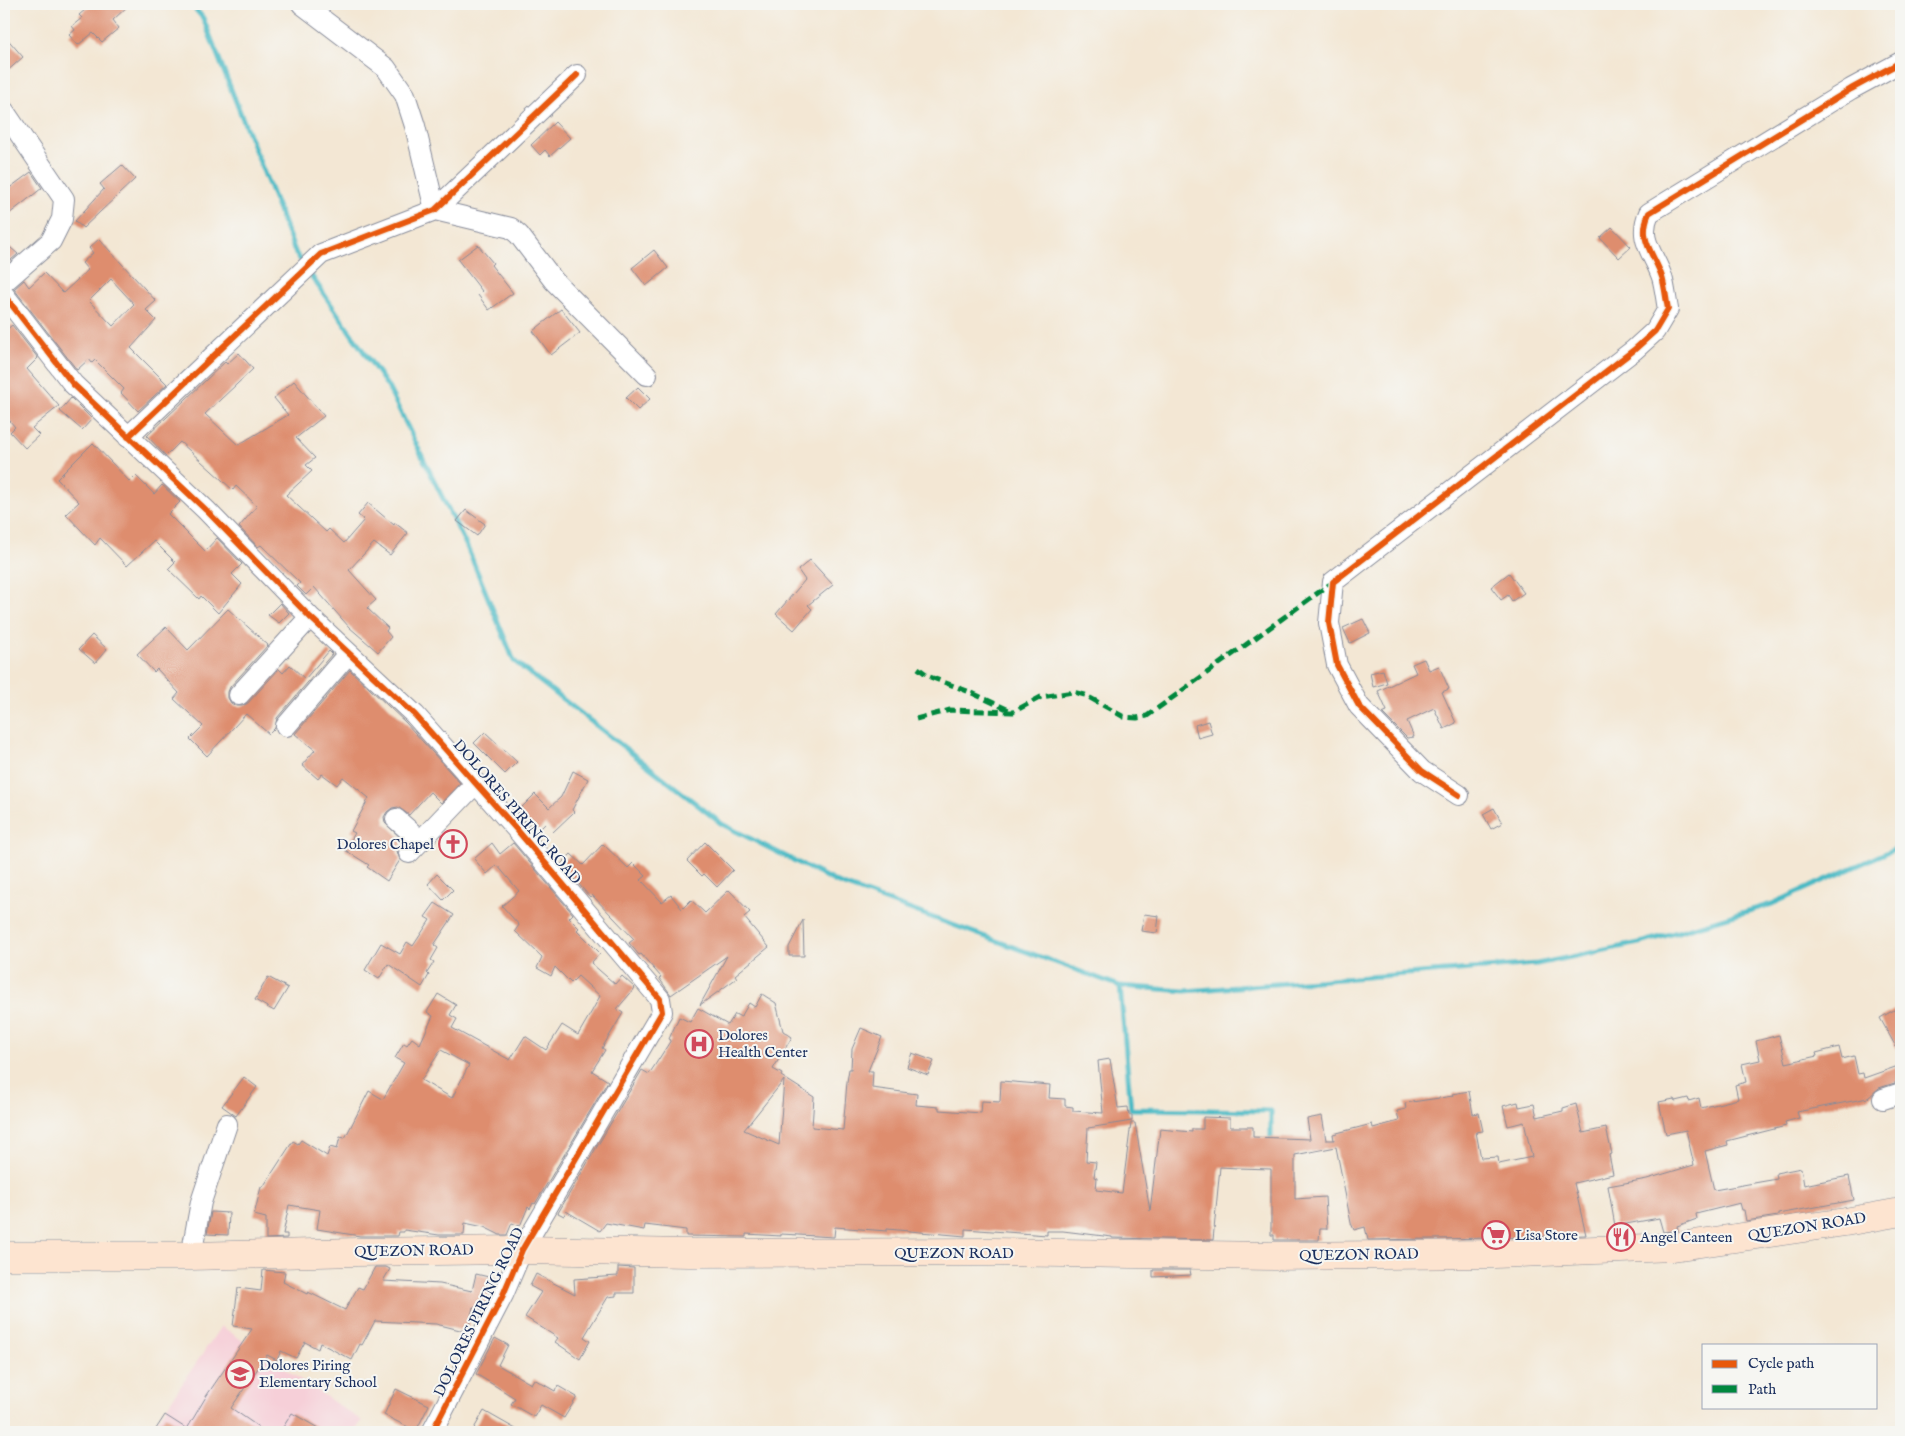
<svg xmlns="http://www.w3.org/2000/svg" width="1905" height="1436" viewBox="0 0 1905 1436" font-family="'IM FELL English',serif">
<style>
.built{fill:#f6cfd8}
.lines{fill:none;stroke-linecap:round;stroke-linejoin:round}
.stream{stroke:#4cbac5;stroke-width:5}
.building{fill:#de8d6e;fill-rule:evenodd}
.minor-casing{stroke:#878b99;stroke-width:22}
.secondary-casing{stroke:#878b99;stroke-width:29}
.minor{stroke:#fff;stroke-width:20}
.secondary{stroke:#fde4d0;stroke-width:28}
.quiet{stroke:#00873e;stroke-width:5;stroke-dasharray:10 5;stroke-linecap:butt}
.cycleway-casing{stroke:#f6f6f2;stroke-width:9}
.cycleway{stroke:#e8590c;stroke-width:6}
.labels{text-anchor:middle;dominant-baseline:central;stroke-width:4;stroke-linejoin:round;paint-order:stroke}
.street-label{font-size:15px;fill:#1b2f5e;stroke:#f6f6f2}
.poi-label{font-size:15px;fill:#1b2f5e;stroke:#f6f6f2;text-anchor:start}
</style>
<rect width="100%" height="100%" fill="#f6f6f2"/>
<filter id="ink" filterUnits="userSpaceOnUse"><feTurbulence type="fractalNoise" baseFrequency=".02" numOctaves="2"/><feDisplacementMap in="SourceGraphic" scale="10" xChannelSelector="R" yChannelSelector="G"/><feConvolveMatrix kernelMatrix="1 2 1 2 8 2 1 2 1" color-interpolation-filters="sRGB"/></filter>
<filter id="wash" filterUnits="userSpaceOnUse"><feTurbulence type="fractalNoise" baseFrequency=".0096" numOctaves="4" result="noise"/><feDisplacementMap in="SourceGraphic" scale="20" xChannelSelector="R" yChannelSelector="G"/><feGaussianBlur stdDeviation="1.12" result="paint"/><feColorMatrix in="noise" values="0 0 0 0 0 0 0 0 0 0 0 0 0 0 0 0 0 1.4 0 .05"/><feComposite in="paint" operator="in"/></filter>
<g filter="url(#wash)">
<rect width="100%" height="100%" fill="#f3e7d4"/>
<!-- built -->
<path class="built" d="M221,1326l141,95 -8,11h-204z"/>
<g class="lines">
<!-- stream -->
<path class="stream" d="M191,4l12,14 93,236 8,10
M308,271l80,116 79,160 47,114 208,163 116,59 282,103 65,5 352,-27 107,-22 128,-38 129,-58
M1120,986l11,123 140,2v33"/>
</g>
<g id="blocks">
<!-- building -->
<path class="building" d="M92,4h38l-17,16 6,8 -17,14 -9,-9 -15,12 -9,-10 6,-5 -3,-4 10,-8 -3,-3z
M4,35l19,22 -19,17z
M555,122l15,16 -20,18 -5,-6 -5,5 -9,-10z
M122,165l13,14 -52,49 -8,-7 29,-32 -4,-5z
M31,172l11,16 -38,30v-26z
M1612,227l19,20 -12,11 -19,-20z
M99,239l57,62 -10,9 10,10 -25,28 36,36 -29,27 -17,-18 3,-4 -29,-29 -3,3 -3,-4 -12,11 -63,-81 10,-9 5,7 15,-14 19,20 25,-23 -6,-7 11,-10 -4,-5zM111,279l23,25 -21,22 -24,-25z
M4,242l14,12 -14,12z
M478,245l15,18 -2,2 22,28 -24,17 -11,-15 4,-4 -24,-31z
M654,250l14,18 -22,18 -14,-18z
M561,309l19,24 -29,22 -18,-24z
M12,325l26,33 -11,11 32,37 -27,22 7,7 -14,13 -15,-16 5,-5 -11,-13v-82z
M239,353l14,16 -48,45 33,31 50,-30 -14,-17 20,-17 30,35 -28,22 19,20 -9,7 6,6 -26,24 40,37 3,-3 15,14 20,-23 -6,-5 10,-12 26,22 1,-2 13,10 -18,22 -16,-12 -25,27 27,30 -9,8 21,20 -2,3 5,6 -13,15 -29,-25 -35,-40 -8,8 -9,-9 3,-3 -39,-38 -3,2 -19,-20 18,-21 -21,-20 -3,4 -53,-48 -14,14 -19,-20 78,-74 2,2z
M638,387l12,12 -12,11 -12,-12z
M71,398l21,21 -10,11 -22,-19z
M93,443l37,39 6,-6 18,18 8,-9 18,17 -12,12 37,37 12,-13 25,26 -10,10 10,10 -24,29 -17,-17 -2,3 -31,-30 7,-7 -21,-21 -27,25 -27,-28 -5,7 -29,-31 13,-12 -22,-23z
M466,510l19,14 -8,12 -20,-15z
M810,560l23,25 -25,20 4,4 -18,21 -18,-16 29,-34 -7,-10z
M1509,573l15,20 -12,8 -4,-6 -7,5 -10,-13z
M280,603l9,10 -10,10 -11,-8z
M228,609l40,36 -38,42 -2,5v6l3,5 5,3h6l6,-3 31,-34 4,4 7,-8 15,14 24,-28 3,3 -55,64 -2,10 -6,6 -23,-20 -39,42 -17,-17 13,-13 -29,-27 5,-6 -22,-24 -3,3 -17,-18 29,-27 22,23z
M1363,619l7,14 -20,10 -7,-15z
M92,635l15,14 -12,14 -16,-14z
M1424,659l5,11 10,-4 10,23 -7,3 14,31 -12,6 -10,-21 -27,13 7,16 -7,1 -25,-25 5,-2 -9,-20 38,-18 -4,-9z
M350,670l56,53 54,60 -19,20 -11,-11 -21,23 -11,-8 -6,1 -5,4 -3,5 1,6 19,18 -7,10 3,9 -13,21 -20,-14 2,-2 -24,-15 10,-17 -4,-2 18,-33 -26,-21 -6,8 -15,-11 -4,5 -16,-14 13,-15 -20,-16z
M1383,670l4,13 -14,4 -3,-14z
M1208,721l4,13 -14,4 -3,-13z
M485,732l32,30 -12,12 -31,-31z
M573,771l15,8 -16,31 2,2 -21,20 -8,-8 -8,8 -20,-20 18,-18 14,14 12,-11z
M1494,808l8,15 -11,6 -8,-15z
M705,842l28,28 -16,17 -13,-13 -2,2 -15,-15z
M492,843l8,11 13,-11 60,71 -4,4 10,10 -2,2 23,23 -9,10 24,21 7,-8 13,12 -18,21 6,4 -21,35 3,2 -13,21 16,10 -73,123 -2,-1 -3,6 -2,-2 -8,19 -8,-3 -5,12h-7l-16,-8 -19,-4 -1,12h-25l-35,-5v2h-5l-1,4h-38l-43,-7 3,-19 -31,-5 -6,29h4v4l-21,1v-21l-12,-3 7,-28h2l30,-46 5,3 3,-4 26,16 3,-9 7,2 3,-12 5,1 24,-47 14,8 21,-36 -9,-5 9,-15 3,2 5,-7 8,6 13,-28 -6,-4 11,-18 18,11 -6,10 7,4 -5,9 58,32 15,-24 21,14 16,-25 16,10 14,-24 8,-15 -22,-20 -7,7 -16,-16 -4,9 -14,-8 5,-11 -27,-26 4,-6 -17,-19 17,-15 -22,-26 -10,9 -13,-15zM441,1050l28,15 -17,33 -31,-18z
M603,844l25,24 5,-5 13,13 -5,4 21,22 9,-7 11,14 9,-9 14,13 24,-23 21,22 -6,5 25,30 -34,28 2,3 -37,27 27,-49 -56,39 -12,-17 2,-1 -20,-23 -2,1 -10,-12 5,-4 -42,-44 -2,2 -29,-33 10,-10 12,11z
M437,874l16,16 -10,10 -15,-16z
M435,903l19,12 -20,30 4,3 -7,12 3,2 -7,11 2,2 -7,12 -34,-23 -9,15 -14,-9 16,-27 19,11 7,-12 6,4 17,-26 -5,-3z
M1144,914l15,2 -2,17 -16,-2z
M803,920l1,36h-15v-9z
M268,977l20,11 -14,23 -19,-11z
M762,994l14,9 7,28 9,6 -19,32 9,5 -1,2 33,21 -2,30 31,3 4,-48 2,-13h2l1,-20 9,-21 21,9 -14,34h5l-1,17 45,6 -1,11 23,2v3l42,3 1,-12 18,1 1,-21 49,4 -1,13 16,1v7l8,1v4l30,2 -5,-52 12,-2 8,49 10,-1 1,8h3v6l-44,7 -2,33 10,1 -2,15 3,1 -1,12 26,3 9,-70h4l15,88 10,-82 32,3v-3h11v-12l27,1v9h23v10l57,2 -3,-20 15,-3 4,24h8l-1,-6 39,-10 1,4 26,-7 -2,-10 9,-2 -1,-6 48,-7 -1,-2 17,-3 4,23 6,-1 4,18 -7,1 5,26 17,-1 1,7 33,-7 -8,-35 -16,4 -5,-20 15,-4 1,5 15,-3 3,13 26,-6v-3l13,-4 7,29 23,-5 6,26 -3,1 4,19 -39,9 12,52 -91,3 -127,2 -3,-13 -11,3 -3,-7 -15,-76 -41,8v44l30,-2 2,32h-7l-1,11h-45v-5h-3v-66l-33,-1 -18,-1 -7,73 -101,-2v-1l-49,-6h-16v4l-82,-6v7l-78,-7v2l-52,-4 -1,10 -53,-3v2l-35,-2v3l-60,-1v-6l-41,-5 -1,5 -38,-7 -6,8 -34,-20 -2,5 -6,-3 84,-143 7,4 6,-9 16,-25 -2,-1 10,-22 11,5 8,-14 30,17 7,-11 6,3 8,-14 6,4zM784,1080l-5,65 -35,-15z
M1901,1009v47l-21,-38 14,-8 2,2z
M1779,1035l7,28 31,-7 -1,-3 23,-6 3,12 12,-3 4,18 5,-1 1,5 37,-13v16l-22,7 -11,10 -71,14 2,6 -14,4 1,4 -59,15 1,4 -23,6 9,39 63,-11 -1,-6 25,-5 3,17 45,-9 5,24 -76,14v2l-32,5 -2,-11h-2l-2,-7 -44,11 1,5 -20,7 1,5h-6l-9,1 -4,-14 -44,8 -7,-40 39,-7 47,-14 -8,-35 -20,4 -7,-32 15,-3 1,2 13,-3 1,3 10,-3 2,10 37,-9 -3,-14 11,-3 -4,-18 18,-4 -4,-19z
M912,1053l22,8 -6,14 -21,-8z
M244,1077l13,10 -21,29 -14,-10z
M211,1212l18,1 -1,22 -21,-1z
M375,1267h11l4,2 -7,12 57,3 32,7 4,-17 21,5 -15,31 -9,-3 -5,25 -32,-8 -61,-3 -13,24 -2,-1 -8,16 -32,-17 -2,6 -13,-7 -9,16 -15,-7 -4,9 -10,-5 -36,53 35,24h-112l11,-17 22,14 20,-34 45,-66 -19,-3 5,-38 23,3 2,-21 22,2 -2,10 24,12 1,-2 37,18 13,-23 5,2z
M618,1267l16,1v25h-18v3l-8,1 -24,40 6,4 -10,18 -25,-17 3,-4 -33,-21 16,-25 -11,-6 6,-12 39,20 -1,-15 44,-3z
M1153,1270h37l1,5 -38,2z
M495,1338l13,7 -10,20 33,19 3,-5 21,12 3,-5 19,11 -13,21 -23,-13 -7,12 -23,-13 4,-6 -39,-24z
M396,1389l33,16 -13,26 -32,-16z
M484,1411l37,21h-49z
M292,1413l33,19h-45z"/>
</g>
</g>
<g filter="url(#ink)">
<use href="#blocks" fill-opacity="0" stroke="#878b99" stroke-width="1"/>
<g class="lines">
<defs>
<path id="minor" d="M302,4l84,64 19,27 10,31 20,84 76,18 8,7 35,46 93,94
M4,111l60,88 -2,20 -11,22 -47,41
M4,295l69,89 133,126 104,107 105,98 103,116 142,168 2,13 -140,238 -19,45 -71,137
M128,437l193,-183 114,-44 142,-135
M239,695l71,-78
M286,726l62,-72
M1459,795l-37,-24 -63,-65 -22,-41 -8,-42 4,-41 301,-232 21,-19 13,-22c-2,-10 -3,-22 -6,-32 -8,-24 -25,-37 -13,-64l202,-124 50,-27
M396,819l25,22
M409,853l67,-70
M1883,1099l18,-6
M191,1256l10,-54 26,-78"/>
<path id="secondary" d="M4,1256h187l166,-4 165,-2 167,3 305,-1 279,4 222,-2 178,-7 172,-25 56,-10"/>
</defs>
<!-- minor casing -->
<use href="#minor" class="minor-casing"/>
<!-- secondary casing -->
<use href="#secondary" class="secondary-casing"/>
<!-- minor -->
<use href="#minor" class="minor"/>
<!-- secondary -->
<use href="#secondary" class="secondary"/>
<!-- quiet -->
<path class="quiet" d="M918,668l12,9 40,15 39,18
M916,719l34,-9 63,2 28,-15 32,-5 12,3 39,22 13,1 10,-2 186,-134"/>
<defs>
<path id="cycleway" d="M4,295l69,89 133,126 104,107 105,98 103,116 142,168 2,13 -140,238 -19,45 -71,137
M128,437l193,-183 114,-44 142,-135
M1459,795l-37,-24 -63,-65 -22,-41 -8,-42 4,-41 301,-232 21,-19 13,-22c-2,-10 -3,-22 -6,-32 -8,-24 -25,-37 -13,-64l202,-124 50,-27"/>
</defs>
<!-- cycleway casing -->
<use href="#cycleway" class="cycleway-casing"/>
<!-- cycleway -->
<use href="#cycleway" class="cycleway"/>
</g>
</g>
<!-- icons -->
<defs>
<symbol id="church-ring" viewBox="-11 -11 22 22"><circle r="9.5" fill="#f6f6f2" stroke="#d1495b" stroke-width="1.5"/><path d="M-1.2-6h2.4v3.5h3.3v2.4h-3.3V6h-2.4V-.1h-3.3v-2.4h3.3Z" fill="#d1495b"/></symbol>
<symbol id="hospital-ring" viewBox="-11 -11 22 22"><circle r="9.5" fill="#f6f6f2" stroke="#d1495b" stroke-width="1.5"/><path d="M-5-5h3v3.5h4V-5h3V5h-3V1.5h-4V5h-3Z" fill="#d1495b"/></symbol>
<symbol id="supermarket-ring" viewBox="-11 -11 22 22"><circle r="9.5" fill="#f6f6f2" stroke="#d1495b" stroke-width="1.5"/><path d="M-6-5.5h2.5l.6 2H6L4.5 2H-2.5L-4.4-4H-6ZM-1.5 3.2a1.3 1.3 0 1 0 .1 0ZM3 3.2a1.3 1.3 0 1 0 .1 0Z" fill="#d1495b"/></symbol>
<symbol id="restaurant-ring" viewBox="-11 -11 22 22"><circle r="9.5" fill="#f6f6f2" stroke="#d1495b" stroke-width="1.5"/><path d="M-5-6h1v4h1v-4h1v4h1v-4h1v5L-1.5 .5V6h-2V.5L-5-1ZM5-6V6H3V1.5H1.5Q1.5-4 5-6Z" fill="#d1495b"/></symbol>
<symbol id="school-ring" viewBox="-11 -11 22 22"><circle r="9.5" fill="#f6f6f2" stroke="#d1495b" stroke-width="1.5"/><path d="M0-5L7-2L0 1L-7-2ZM-4 1L0 2.5L4 1V4Q0 6-4 4Z" fill="#d1495b"/></symbol>
</defs>
<g fill-rule="evenodd">
<use href="#church-ring" x="437" y="828" width="32" height="32"/>
<use href="#hospital-ring" x="683" y="1028" width="32" height="32"/>
<use href="#supermarket-ring" x="1480" y="1219" width="32" height="32"/>
<use href="#restaurant-ring" x="1605" y="1221" width="32" height="32"/>
<use href="#school-ring" x="224" y="1358" width="32" height="32"/>
</g>
<g class="labels">
<!-- street labels -->
<g class="street-label">
<text transform="translate(517 812) rotate(49)">DOLORES PIRING ROAD</text>
<text transform="translate(1807 1227) rotate(-9)">QUEZON ROAD</text>
<text transform="translate(414 1251) rotate(-1)">QUEZON ROAD</text>
<text x="954" y="1253">QUEZON ROAD</text>
<text transform="translate(1359 1255) rotate(-1)">QUEZON ROAD</text>
<text transform="translate(479 1312) rotate(-64)">DOLORES PIRING ROAD</text>
</g>
<!-- poi labels -->
<g class="poi-label">
<text x="434" y="844" text-anchor="end">Dolores Chapel</text>
<text x="718" y="1035">Dolores<tspan x="718" dy="17">Health Center</tspan></text>
<text x="1515" y="1235">Lisa Store</text>
<text x="1640" y="1237">Angel Canteen</text>
<text x="259" y="1365">Dolores Piring<tspan x="259" dy="17">Elementary School</tspan></text>
</g>
</g>
<!-- margin -->
<rect width="1905" height="1436" fill="none" stroke="#f6f6f2" stroke-width="20"/>
<!-- legend -->
<rect x="1702" y="1344" width="175" height="65" fill="#f6f6f2" stroke="#9ea6b7"/>
<rect x="1712" y="1360" width="25" height="8" fill="#e8590c" stroke="#9ea6b7"/>
<text x="1748" y="1368" font-size="15" fill="#1b2f5e">Cycle path</text>
<rect x="1712" y="1385" width="25" height="8" fill="#00873e" stroke="#9ea6b7"/>
<text x="1748" y="1394" font-size="15" fill="#1b2f5e">Path</text>
</svg>
